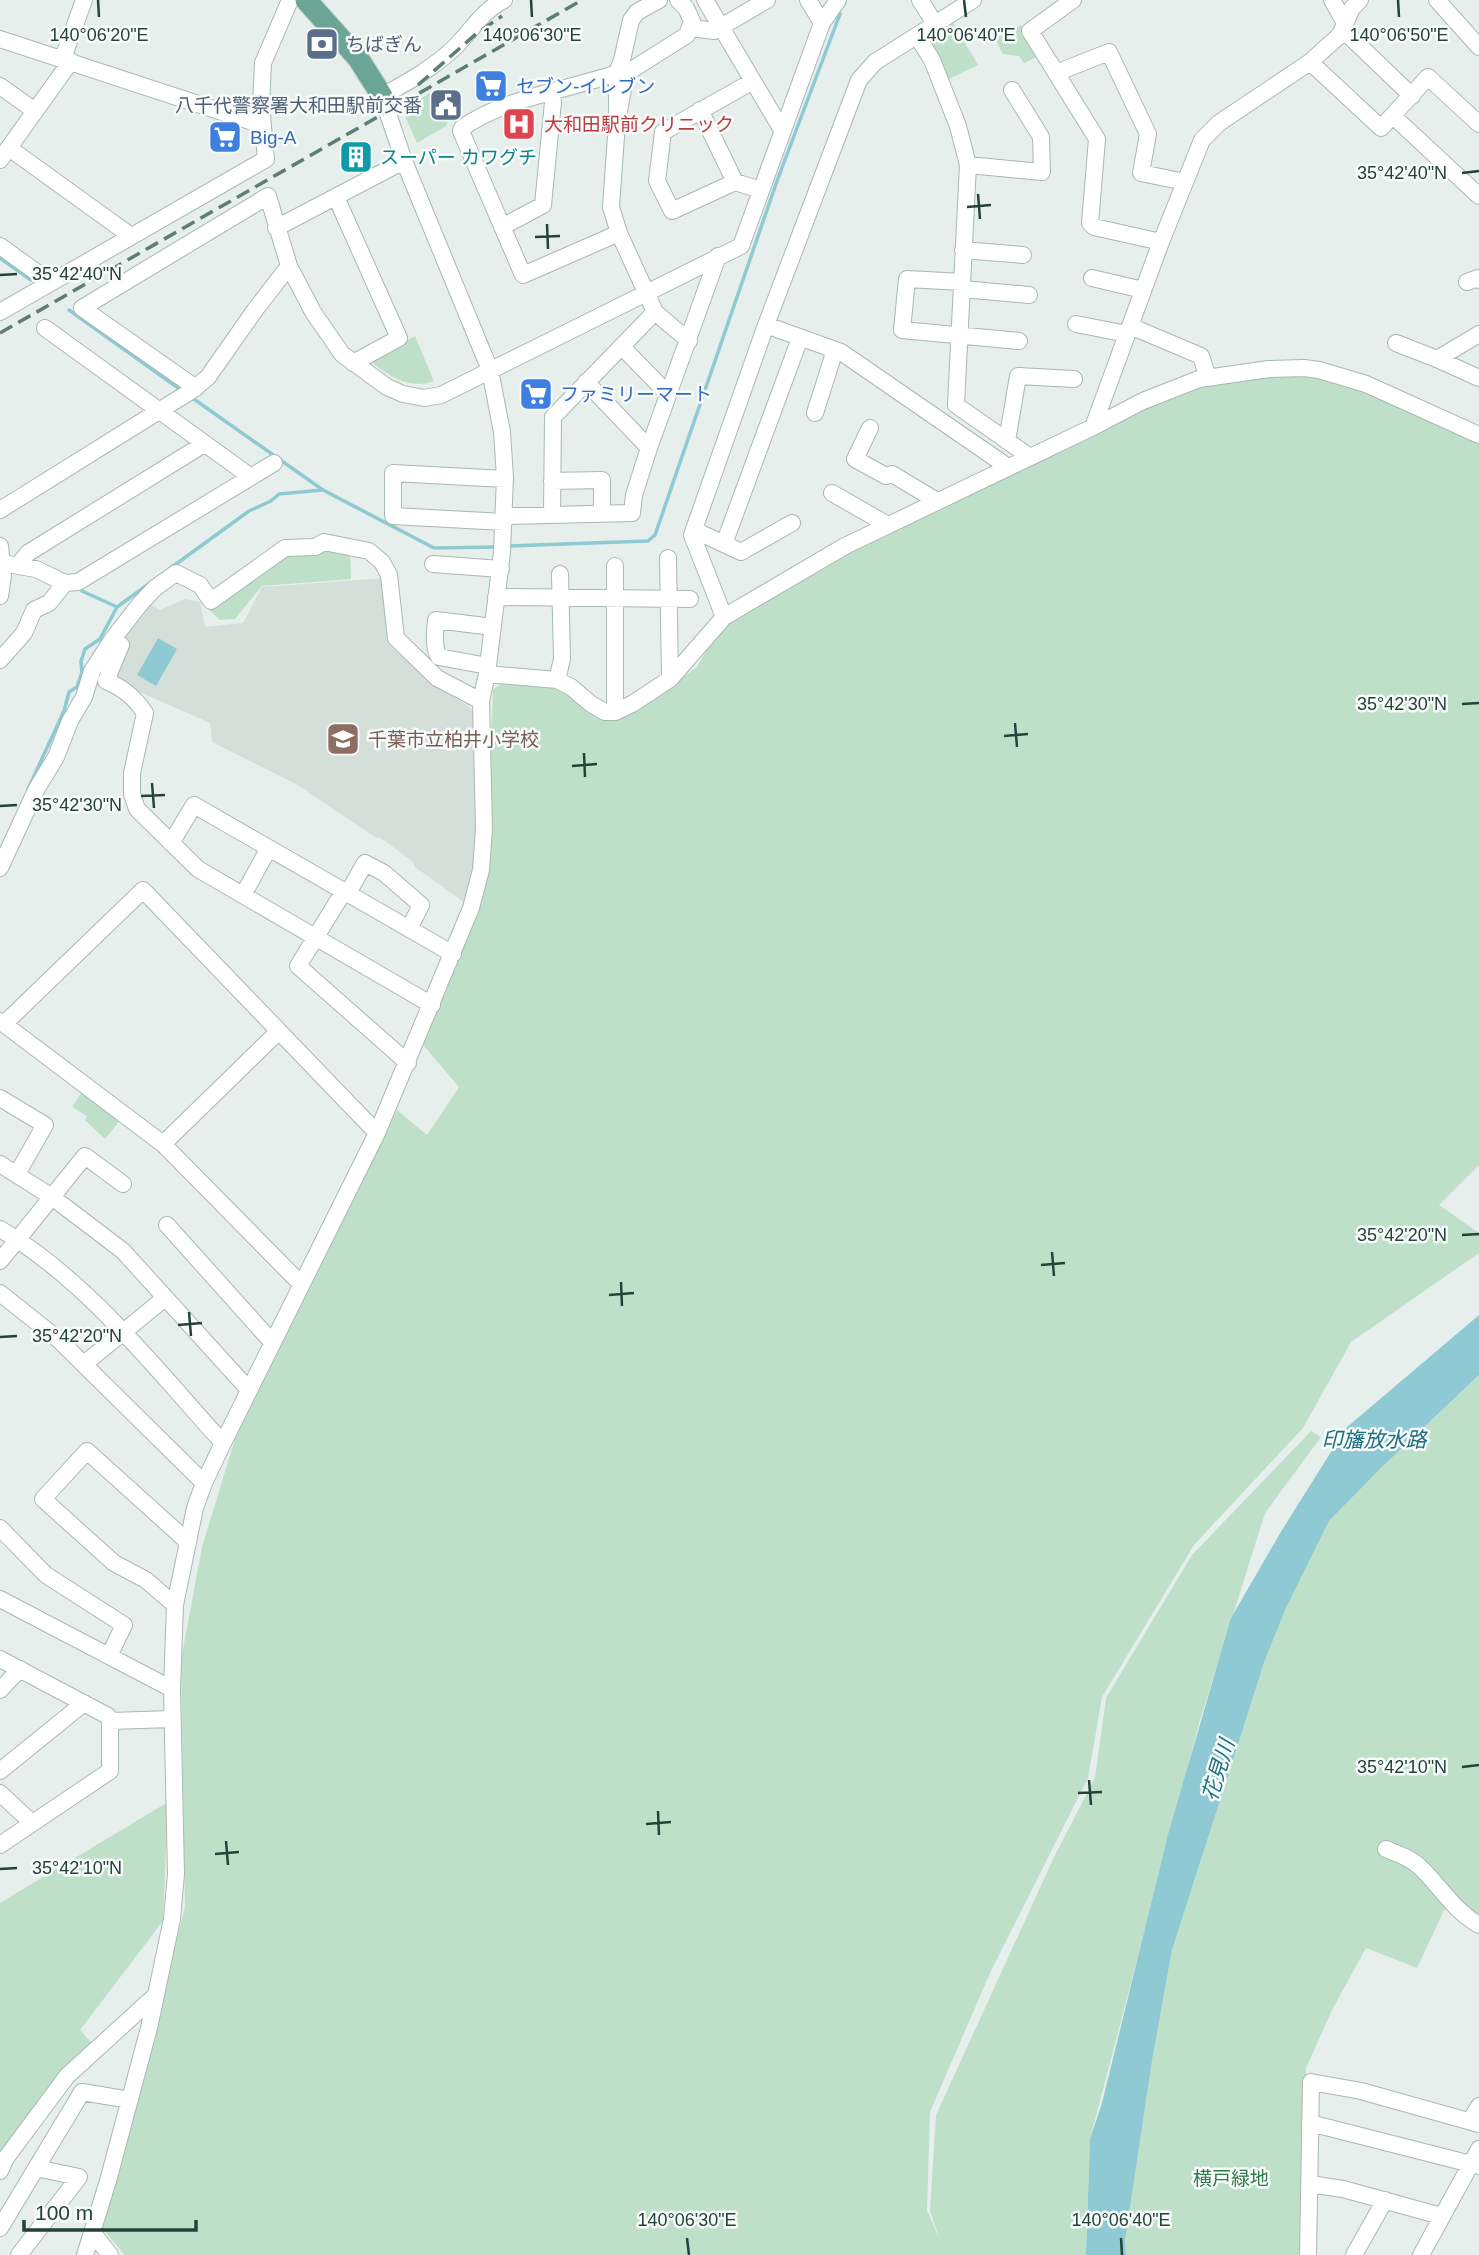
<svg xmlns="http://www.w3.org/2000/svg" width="1479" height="2255" viewBox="0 0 1479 2255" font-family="Helvetica,'Noto Sans JP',sans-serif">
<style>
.built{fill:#d4dfda}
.green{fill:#bfe0c8}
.water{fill:#8ec9d4}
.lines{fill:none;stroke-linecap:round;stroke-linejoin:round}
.stream{stroke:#8ec9d4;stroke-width:3.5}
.minor-casing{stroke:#a8b8b2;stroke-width:18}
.major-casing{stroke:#c2cac8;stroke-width:23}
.minor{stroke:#fff;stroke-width:16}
.major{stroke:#6aa596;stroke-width:21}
.rail{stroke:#5f7d75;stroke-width:3.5;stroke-dasharray:14 7;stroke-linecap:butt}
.ticks{fill:none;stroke:#24423a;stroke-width:2.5}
.labels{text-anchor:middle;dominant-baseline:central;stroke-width:5;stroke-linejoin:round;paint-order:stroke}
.service-label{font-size:19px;fill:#4e5e75;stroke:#f7fbf9;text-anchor:start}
.shop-label{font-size:19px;fill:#366cbe;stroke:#f7fbf9;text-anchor:start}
.health-label{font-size:19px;fill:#be3a42;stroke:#f7fbf9;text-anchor:start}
.culture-label{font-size:19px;fill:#0d838f;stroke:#f7fbf9;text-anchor:start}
.education-label{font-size:19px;fill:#785e54;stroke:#f7fbf9;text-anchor:start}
.park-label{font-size:19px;fill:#2d7a4b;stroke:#f7fbf9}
.water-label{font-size:21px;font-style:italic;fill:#1c6f80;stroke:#f7fbf9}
.ticks-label{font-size:18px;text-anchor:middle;fill:#24423a;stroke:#f7fbf9;stroke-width:5;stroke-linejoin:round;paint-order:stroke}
</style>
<rect width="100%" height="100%" fill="#e6efeb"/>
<!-- built -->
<path class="built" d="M386,578l4,68 42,38 38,23 3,6 3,133 -3,25 -8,32 -50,-36 -2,-5 -32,-24 -6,-1 -79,-53 -84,-42 -2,-19 -100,-44 16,-40 -6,-4 28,-32 12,7 25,-11 15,3 5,25 38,-4 19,-36z"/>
<!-- green -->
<path class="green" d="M952,21l26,44 -33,16 -20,-39 3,-6z
M1021,25l17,31 -14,7 -5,-7 -16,-2 -8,-15z
M432,92l16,29 -2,5 -29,17 -15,-34z
M415,336l19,45c-26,10 -46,-7 -66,-21z
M1297,374l52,11 130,58v722l-40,40 40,28v20l-128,89 -48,86 -109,117 -92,152 -14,81 -98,195 -60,139 -3,98 13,30 -10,-29 6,-96 119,-260 40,-77 11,-80 86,-143 119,-124 10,6 -56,76 -65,207 -110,419 -4,116h-961l-23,-27 83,-321 -4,-247 21,-113 33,-108 162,-329 30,25 32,-48 -36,-42 59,-142 6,-38 3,-37 -1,-68 3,-70 12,-10c44,5 56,8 92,36l60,-20 40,-29 18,-32 14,-12 119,-71 297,-144 56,-22 68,-10z
M322,546l28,5 1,28 -89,7 -27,33 -15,1 -14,-13 82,-56z
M84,1089l38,29 -17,21 -20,-19 2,-4 -15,-9z
M1479,1375v547l-32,-18 -30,64 -51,-20 -34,62 -26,58 1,76 -3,111h-178l-1,-14 27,-180 20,-111 93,-290 21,-52 43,-87 53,-54z
M168,1802l-5,119 -83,109 12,13 -92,119v-259z"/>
<!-- water -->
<path class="water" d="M158,638l19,11 -21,37 -19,-11z
M1479,1315v60l-97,92 -53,54 -43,87 -21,52 -93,290 -20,111 -27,180 1,14h-40l4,-116 12,-36 67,-272 62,-213 51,-88 64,-102z"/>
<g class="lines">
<!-- stream -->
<path class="stream" d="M0,258l31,22
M69,310l112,80
M191,397l132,93 111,58 62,-1
M507,546l141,-5 7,-6 122,-354 63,-167
M82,591l35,16
M28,789l36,-78 5,-19 8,-5 5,-15 -1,-11 4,-12 15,-10 17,-32 132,-96 22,-10 8,-7 43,-4"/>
<defs>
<path id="minor" d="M659,0l-22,12 -6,8 -9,40 -5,13v49l7,-38 6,-13 57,-36 5,-14 -6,-13 -8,-8
M705,0l77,130
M808,0l14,23
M920,0l15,24
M1073,0l-43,31 67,108 -7,84 4,4 67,15
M1332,0l13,23
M1437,0l42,47
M691,28l23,3 53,-31
M1343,30l69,66
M917,36l15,24 26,66 10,39 -12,240 74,52
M0,39l262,86
M63,58l21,-58
M1310,62l71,66 47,-51 51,47
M617,73c-49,17 -113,25 -155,55l-1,3 62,144 96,-42
M1056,73l53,-21 39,82 -7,39 44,9
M753,81l-90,51 -6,49 15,30 63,-29 26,8
M0,86l35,25
M700,110l35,72
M1393,116l86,80
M9,148l122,88
M0,160l71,-99
M968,165l74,7 -1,-35 -29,-47
M336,197l63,141 -46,25
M502,227l41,-22 10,-103 -1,-9
M276,228l128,-67
M0,246l50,36
M963,250l60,5
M1092,278l51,12
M962,282l-55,-3 -5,51 117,11
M1467,282l11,-4 1,2
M962,289l67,6
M0,312l266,-153 -5,-54 2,-42 27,-63
M655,312l34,29
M1076,324l51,10
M766,325l75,27 167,115
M1130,326l71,30 7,22
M45,328l206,149
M1396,343l41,16 42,19
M622,347l46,47
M1437,359l42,-25
M586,382l63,66
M196,388l-114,-80 186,-112 21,70 24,46 29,42 45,33 16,7 21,4 17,-3 300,-149 81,-223 16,-23
M815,413l20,-63
M1093,427l68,-185 41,-102 17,-17 91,-61 30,-27 12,-27 8,-8
M870,428l-15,31 31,17 6,-2 45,27
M1007,441l11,-65 56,3
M552,481l50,-1v34
M832,493l56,32
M0,510l191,-119 17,-14 47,-67 34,-44
M552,515l1,-98 102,-105 -36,-79 -8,-26 6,-85
M504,516l128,-3 2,-18 15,-47 69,-192
M504,522l-111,-6v-43l112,6
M694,530l47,22 51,-29
M724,544l76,-206
M0,546l3,30 -3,20
M668,558l2,121
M2,563l34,6 29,14 13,-1 196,-119
M19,564l9,-11 176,-109
M433,564l68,5
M615,566v146
M496,597l194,2
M724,617l-32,-82 74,-210 93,-245 16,-18 98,-62
M112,640l9,5 -15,36c16,6 29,17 39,32l-13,60v21l5,15 61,60 234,136
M0,660l24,-27 10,-23 15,-7 16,-20
M488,666l-49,-9c-6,-9 -4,-26 -3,-37l57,7
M487,674l70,6 14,7 20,17 14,8h10l17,-8 38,-25 54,-62 121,-71 248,-119 50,-26 56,-22 70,-10 35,-1 15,2 47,14 113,51
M557,680l5,-21 -2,-85
M171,843l23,-38 259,149
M0,868l36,-78 20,-33 14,-36 14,-24 8,-26 20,-31 28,-36 15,-16 21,-15 24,12 11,16 74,-53 30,-1 9,-5 45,9 13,11 7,13 7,63 41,40 44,23
M344,891l-46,75 110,97
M348,893l17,-30 19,10 37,32 -12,24
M243,895l26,-47
M0,1021l163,123 138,140
M4,1024l139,-134 234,243
M0,1098l45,27 -28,49
M163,1144l116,-113
M0,1164l52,33 71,54 126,139
M167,1225l105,117
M0,1229c87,51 155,139 223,214
M0,1261l85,-105 38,28
M0,1293l59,47 145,143
M84,1364l81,-66
M0,1528l46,47 78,50 -15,31
M0,1599l172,90
M175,1605l-29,-25 -32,-17 -71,-64 44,-48 101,91
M0,1659l108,57 2,5v50l-110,74
M0,1690l20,-21
M110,1721l62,-2
M0,1771l84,-68
M0,1793l32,30
M1386,1849c12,5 25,9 34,18 20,19 34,44 59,58
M1470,2121l9,-15
M1310,2123l169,43
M0,2171l6,-13 61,-82 89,-81
M1310,2184l33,5 98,27
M0,2228l82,-136 48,8
M93,2233l17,22
M19,2255l60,-78 -43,-9
M85,2255l23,-74 41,-153 23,-109 4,-45 -4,-185 3,-84 20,-97 9,-25 19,-40 154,-310 94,-225 10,-38 3,-42 -3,-127 6,-27 15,-122 3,-75 -3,-45 -12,-62 -86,-209 -22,-65c26,-14 53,-29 74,-50 16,-16 27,-36 48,-46
M1308,2255l3,-173 50,9 118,33
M1354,2255l31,-55
M1421,2255l58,-106"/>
<path id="major" d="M306,0l52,58 24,38"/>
</defs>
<!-- minor casing -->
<use href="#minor" class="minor-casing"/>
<!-- major casing -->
<use href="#major" class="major-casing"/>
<!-- minor -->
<use href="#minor" class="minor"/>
<!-- major -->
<use href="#major" class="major"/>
<!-- rail -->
<path class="rail" d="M418,85l58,-51 26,-18
M0,333l582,-333"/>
</g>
<!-- ticks -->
<path class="ticks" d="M98,0l1,17M531,0l1,17M964,0l2,17M1398,0l1,17M1462,173l17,-2M978,194l2,25M967,207l24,-2M547,224l1,25M535,237l25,-1M0,275l17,-1M1462,704l17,-1M1015,723l2,24M1004,736l24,-2M584,753l1,24M572,766l25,-2M152,783l2,25M141,796l24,-1M0,806l17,-1M1462,1235l17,-1M1052,1252l2,24M1041,1265l24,-2M621,1282l1,24M609,1295l25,-2M189,1312l2,24M178,1325l24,-2M0,1337l17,-1M1462,1767l17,-2M1089,1780l2,25M1078,1793l24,-1M658,1811l1,24M646,1824l25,-2M226,1841l2,24M215,1854l24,-2M0,1869l17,-1M687,2238l2,17M1121,2238l1,17"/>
<!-- icons -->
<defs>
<symbol id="bank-square" viewBox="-11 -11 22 22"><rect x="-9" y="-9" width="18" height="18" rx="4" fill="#5c6f8a" stroke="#f7fbf9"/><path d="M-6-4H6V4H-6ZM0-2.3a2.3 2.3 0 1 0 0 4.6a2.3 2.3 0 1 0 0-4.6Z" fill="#fff"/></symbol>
<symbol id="supermarket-square" viewBox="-11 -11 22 22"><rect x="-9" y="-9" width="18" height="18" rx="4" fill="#3f7fe0" stroke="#f7fbf9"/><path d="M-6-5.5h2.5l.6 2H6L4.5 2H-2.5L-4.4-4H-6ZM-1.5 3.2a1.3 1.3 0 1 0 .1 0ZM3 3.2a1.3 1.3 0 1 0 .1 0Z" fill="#fff"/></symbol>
<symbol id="civic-square" viewBox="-11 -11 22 22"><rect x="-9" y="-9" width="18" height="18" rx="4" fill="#5c6f8a" stroke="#f7fbf9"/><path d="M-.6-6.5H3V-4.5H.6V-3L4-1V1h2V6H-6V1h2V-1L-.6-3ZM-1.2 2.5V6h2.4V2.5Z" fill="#fff"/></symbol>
<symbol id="hospital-square" viewBox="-11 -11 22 22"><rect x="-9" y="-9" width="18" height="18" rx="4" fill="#e0444e" stroke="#f7fbf9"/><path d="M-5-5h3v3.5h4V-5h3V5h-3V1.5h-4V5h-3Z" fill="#fff"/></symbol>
<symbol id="building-square" viewBox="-11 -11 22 22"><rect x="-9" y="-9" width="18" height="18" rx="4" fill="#0f9aa8" stroke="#f7fbf9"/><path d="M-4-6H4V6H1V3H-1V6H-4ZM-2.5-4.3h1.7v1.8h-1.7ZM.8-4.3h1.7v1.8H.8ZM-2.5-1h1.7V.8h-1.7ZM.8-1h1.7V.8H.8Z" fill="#fff"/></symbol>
<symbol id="school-square" viewBox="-11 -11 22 22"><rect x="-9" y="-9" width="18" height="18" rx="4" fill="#8d6e63" stroke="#f7fbf9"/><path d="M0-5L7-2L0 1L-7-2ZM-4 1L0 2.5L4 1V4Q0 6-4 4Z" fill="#fff"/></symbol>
</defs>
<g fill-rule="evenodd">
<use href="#bank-square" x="303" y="25" width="38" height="38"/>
<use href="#supermarket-square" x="472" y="67" width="38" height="38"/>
<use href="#civic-square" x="427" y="86" width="38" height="38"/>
<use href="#hospital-square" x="500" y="105" width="38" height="38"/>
<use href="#supermarket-square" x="206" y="118" width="38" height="38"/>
<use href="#building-square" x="337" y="138" width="38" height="38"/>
<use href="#supermarket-square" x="517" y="375" width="38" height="38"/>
<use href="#school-square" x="324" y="720" width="38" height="38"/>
</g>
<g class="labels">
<!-- service labels -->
<g class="service-label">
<text x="346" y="44">ちばぎん</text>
<text x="422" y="105" text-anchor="end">八千代警察署大和田駅前交番</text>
</g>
<!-- shop labels -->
<g class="shop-label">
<text x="516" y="86">セブン-イレブン</text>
<text x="250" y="137">Big-A</text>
<text x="560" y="394">ファミリーマート</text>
</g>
<!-- health labels -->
<g class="health-label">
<text x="544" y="124">大和田駅前クリニック</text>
</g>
<!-- culture labels -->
<g class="culture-label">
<text x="380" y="157">スーパー カワグチ</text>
</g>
<!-- education labels -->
<g class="education-label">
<text x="368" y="739">千葉市立柏井小学校</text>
</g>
<!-- park labels -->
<g class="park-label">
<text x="1231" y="2178">横戸緑地</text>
</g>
<!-- water labels -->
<g class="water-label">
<text x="1374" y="1439">印旛放水路</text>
<text transform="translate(1218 1770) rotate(-73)">花見川</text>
</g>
</g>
<g class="ticks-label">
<text x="99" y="41">140°06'20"E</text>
<text x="532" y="41">140°06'30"E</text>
<text x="966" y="41">140°06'40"E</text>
<text x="1399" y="41">140°06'50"E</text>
<text x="1402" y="179">35°42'40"N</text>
<text x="77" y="280">35°42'40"N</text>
<text x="1402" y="710">35°42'30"N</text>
<text x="77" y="811">35°42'30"N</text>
<text x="1402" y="1241">35°42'20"N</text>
<text x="77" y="1342">35°42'20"N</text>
<text x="1402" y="1773">35°42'10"N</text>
<text x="77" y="1874">35°42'10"N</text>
<text x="687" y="2226">140°06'30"E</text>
<text x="1121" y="2226">140°06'40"E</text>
</g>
<!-- scale -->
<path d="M24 2220v10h172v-10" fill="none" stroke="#24423a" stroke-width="3.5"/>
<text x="35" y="2220" font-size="21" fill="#24423a" stroke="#f7fbf9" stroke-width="5" paint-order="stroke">100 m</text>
</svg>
